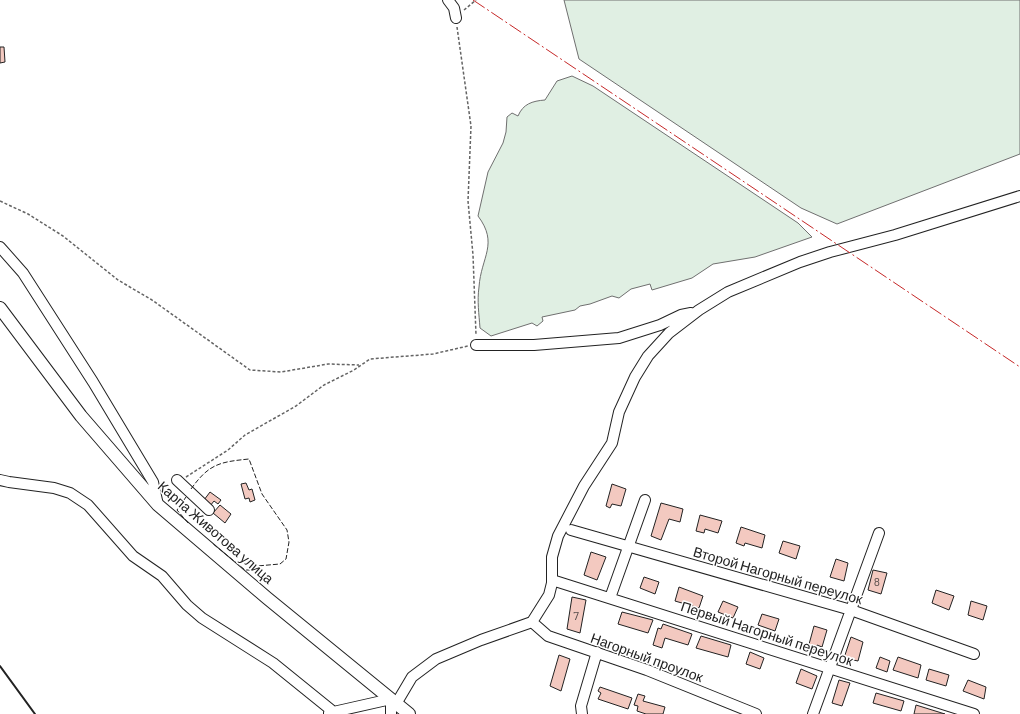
<svg xmlns="http://www.w3.org/2000/svg" width="1020" height="714" viewBox="0 0 1020 714" font-family="Barlow,sans-serif">
<style>
.green{fill:#e0efe3;stroke:#6f6f6f}
.building{fill:#f3c9c0;stroke:#222}
.lines{fill:none;stroke-linecap:round;stroke-linejoin:round}
.minor-casing{stroke:#222;stroke-width:12}
.major-casing{stroke:#222;stroke-width:14}
.path{stroke:#646464;stroke-width:1.5;stroke-dasharray:3 2;stroke-linecap:butt}
.minor{stroke:#fff;stroke-width:10}
.major{stroke:#fff;stroke-width:12}
.fence{stroke:#222;stroke-width:1;stroke-dasharray:5 2;stroke-linecap:butt}
.wall{stroke:#222;stroke-width:2}
.power{stroke:#c62828;stroke-width:1;stroke-dasharray:14 3 2 3;stroke-linecap:butt}
.labels{text-anchor:middle;dominant-baseline:central;stroke-width:3;stroke-linejoin:round;paint-order:stroke}
.number-label{font-size:12px;fill:#564c4a}
.street-label{font-size:14px;fill:#222;stroke:#fff}
</style>
<rect width="100%" height="100%" fill="#fff"/>
<!-- green -->
<path class="green" d="M564,0h456v154l-183,70 -36,-16 -222,-149z
M572,76l21,10 205,137 14,14 -57,20 -42,7 -21,14 -40,12 -2,-6 -19,5 -12,9 -7,-2 -22,8 -10,2 -5,4 -33,7 1,4 -6,5 -5,-3 -41,13 -11,-8c-1,-14 -3,-27 -1,-41 2,-30 20,-43 -1,-71l10,-44 15,-29 3,-11 1,-15 5,-4 6,3c5,-12 14,-15 27,-16l12,-19z"/>
<!-- building -->
<path class="building" d="M0,47h4l1,15 -5,1z
M246,483l3,7 3,-1 3,11 -5,2 -1,-4 -4,1 -4,-15z
M612,484l14,5 -5,17 -9,-2 -2,4 -4,-2z
M210,492l11,8 -3,4 -4,-3 -4,5 -6,-6z
M661,503l22,6 -3,13 -11,-3 -8,21 -10,-4z
M220,505l11,9 -6,9 -12,-10z
M700,515l22,6 -4,12 -13,-4 -1,4 -8,-2z
M741,527l24,8 -3,13 -17,-5 -1,3 -8,-3z
M783,541l17,5 -4,13 -17,-6z
M591,552l15,5 -9,23 -13,-5z
M836,559l12,4 -4,18 -14,-4z
M873,570l14,3 -6,21 -13,-4z
M644,577l15,5 -4,12 -15,-6z
M679,587l24,9 -4,12 -24,-7z
M936,590l18,6 -5,14 -17,-7z
M572,597l14,3 -6,33 -13,-4z
M723,601l15,6 -5,11 -15,-6z
M971,601l16,5 -4,14 -15,-5z
M622,612l31,8 -5,13 -30,-9z
M762,614l17,5 -4,12 -17,-6z
M663,624l29,10 -4,11 -23,-7 -3,10 -9,-3 5,-17 3,1z
M814,626l13,4 -5,17 -5,-2 -2,5 -7,-2z
M701,636l30,9 -3,12 -32,-9z
M851,637l12,5 -5,19 -14,-3z
M750,652l14,6 -4,11 -14,-5z
M559,655l11,4 -9,32 -11,-5z
M880,657l10,4 -3,11 -11,-4z
M898,657l23,8 -3,13 -25,-8z
M801,669l16,7 -5,13 -16,-6z
M929,669l20,6 -3,11 -20,-6z
M839,680l11,3 -8,23 -10,-3z
M968,680l18,7 -2,12 -21,-8z
M600,687l32,11 -4,11 -30,-10 3,-6 -3,-2z
M876,693l28,8 -3,10 -28,-8z
M638,694l7,2 -2,5 22,6 -2,7h-17l-9,-3 1,-5 -4,-1z
M916,705l29,9h-31z"/>
<g class="lines">
<defs>
<path id="minor" d="M448,0l6,8 2,10
M0,247l23,26 70,109 60,100 5,23
M476,345h58l85,-7 41,-13 21,-10 10,-2
M0,480l9,2 45,6 16,5 18,12 45,51 29,20 25,29 15,13 71,45 63,51
M177,480l32,30
M571,530l280,80 123,44
M552,580l422,134
M610,598l35,-98
M532,622l16,14 99,34 109,44
M396,704l16,-27 24,-18 45,-19 51,-18 17,-27 3,-12v-26l6,-21 26,-50 28,-43 7,-31 16,-35 13,-21 21,-23 30,-23 29,-18 72,-30 30,-10 65,-17 125,-39
M329,713l62,-14v15
M582,714l-1,-8 16,-54
M813,714l66,-181"/>
<path id="major" d="M0,308l81,108 77,89 109,93 142,116"/>
</defs>
<!-- minor casing -->
<use href="#minor" class="minor-casing"/>
<!-- major casing -->
<use href="#major" class="major-casing"/>
<!-- path -->
<path class="path" d="M464,10l12,-10
M457,27l14,99 -3,75 5,54 3,80
M0,201l28,13 35,22 55,44 34,20 98,70 31,2 47,-8 31,1
M186,477l42,-27 17,-15 51,-29 28,-21 30,-15 16,-11 63,-5 35,-8"/>
<!-- minor -->
<use href="#minor" class="minor"/>
<!-- major -->
<use href="#major" class="major"/>
<!-- fence -->
<path class="fence" d="M191,489c18,-25 28,-27 58,-30l13,35 25,36 2,12 -3,17 -6,5 -23,2 -6,4h-6l-33,-27
M186,497l-9,13 12,14"/>
<!-- wall -->
<path class="wall" d="M0,666l35,48"/>
<!-- power -->
<path class="power" d="M473,0l547,367"/>
</g>
<g class="labels">
<!-- number labels -->
<g class="number-label">
<text x="877" y="581">8</text>
<text x="576" y="615">7</text>
</g>
<!-- street labels -->
<g class="street-label">
<text transform="translate(216 532) rotate(41)">Карпа Животова улица</text>
<text transform="translate(778 575) rotate(16)">Второй Нагорный переулок</text>
<text transform="translate(767 633) rotate(18)">Первый Нагорный переулок</text>
<text transform="translate(647 657) rotate(20)">Нагорный проулок</text>
</g>
</g>
</svg>
